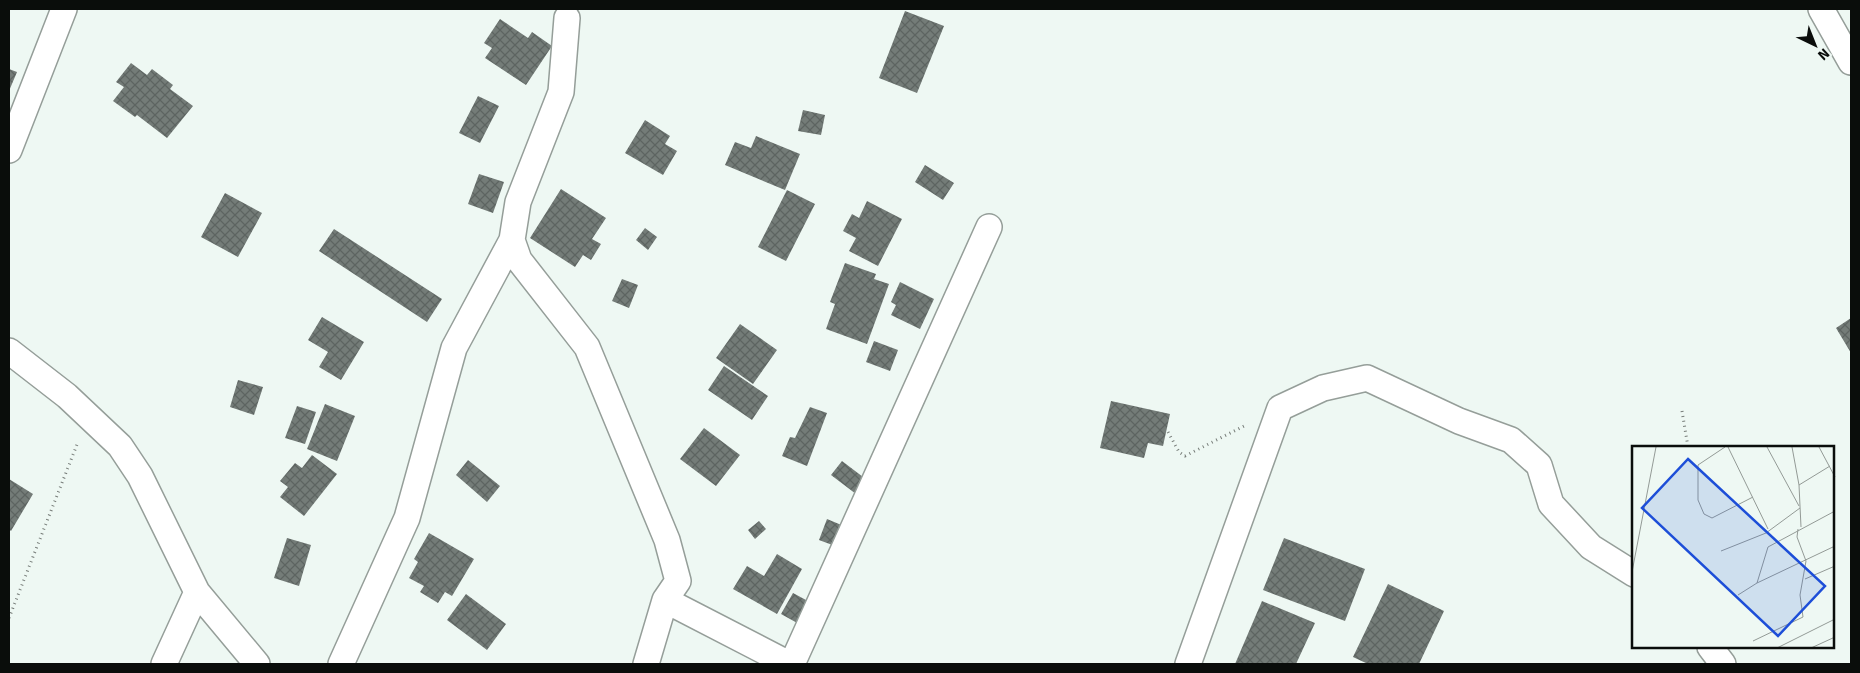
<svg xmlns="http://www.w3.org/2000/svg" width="1860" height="673" viewBox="0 0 1860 673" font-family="Signika,sans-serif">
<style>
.building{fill:url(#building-cross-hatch)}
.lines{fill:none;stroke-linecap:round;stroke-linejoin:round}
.street-casing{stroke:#959e99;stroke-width:28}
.path{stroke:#777d79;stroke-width:3;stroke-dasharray:1 4;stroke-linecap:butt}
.street{stroke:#fff;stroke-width:25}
.inset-road{fill:none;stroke:#939a96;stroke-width:1}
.view{fill:#1d4ed8;fill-opacity:0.15;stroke:#1d4ed8;stroke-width:2.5}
.inset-edge{fill:none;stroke:#0a0d0b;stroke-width:2.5}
</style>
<defs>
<pattern id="building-cross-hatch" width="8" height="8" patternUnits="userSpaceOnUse" patternTransform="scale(1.25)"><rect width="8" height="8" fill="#747c78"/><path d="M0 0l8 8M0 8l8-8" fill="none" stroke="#5d6461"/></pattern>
</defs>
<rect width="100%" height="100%" fill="#eef8f3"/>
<!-- building -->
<path class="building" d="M905,11l39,15 -27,67 -38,-15z
M500,19l28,19 4,-6 20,14 -26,39 -41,-27 7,-10 -8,-5z
M131,63l16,12 5,-6 21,16 -3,4 23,17 -26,32 -30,-23 -2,2 -22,-16 11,-14 -8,-5z
M9,69l8,3 -8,19z
M478,96l21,10 -19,37 -21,-10z
M803,110l22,5 -4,20 -23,-4z
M645,120l25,16 -5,8 12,7 -14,24 -38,-22z
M756,136l44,18 -15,36 -60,-25 10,-23 16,6z
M925,165l29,18 -11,17 -28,-18z
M479,174l25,8 -11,31 -25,-9z
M561,189l45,29 -14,21 9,5 -10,16 -8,-5 -8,12 -45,-29z
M787,190l28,14 -29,57 -28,-14z
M225,193l37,20 -24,44 -37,-20z
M867,201l35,18 -24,47 -29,-15 7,-13 -13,-7 9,-17 7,4z
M645,228l12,9 -9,13 -12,-10z
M334,229l108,70 -15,23 -108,-71z
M845,263l31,11 -2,5 15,5 -22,60 -41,-15 9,-25 -5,-2z
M622,279l16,6 -9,23 -17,-7z
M900,282l34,17 -14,30 -29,-14 5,-10 -5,-3z
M322,317l42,25 -23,38 -22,-13 9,-15 -20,-12z
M1851,318v35l-15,-25z
M740,324l37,26 -24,34 -37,-26z
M874,341l24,9 -8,21 -24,-9z
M724,366l44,30 -16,24 -44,-30z
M238,380l25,7 -9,28 -24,-8z
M1111,401l59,13 -7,32 -15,-3 -4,15 -44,-10z
M325,404l30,12 -18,45 -30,-12z
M297,406l19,6 -11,32 -20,-6z
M810,407l17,6 -20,53 -25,-10 8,-19 5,1z
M704,428l36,27 -24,31 -36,-27z
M312,455l25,19 -33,42 -24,-19 8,-10 -8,-6 15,-18 7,5z
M468,460l32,26 -13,16 -31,-27z
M842,461l25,19 -11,14 -25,-19z
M9,479l24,15 -22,37 -2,-2z
M827,519l24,10 -8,20 -24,-9z
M759,521l7,8 -11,10 -7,-9z
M429,533l45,26 -22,37 -7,-4 -7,11 -18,-11 4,-6 -15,-8 9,-16 -4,-3z
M287,538l24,7 -12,41 -25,-8z
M1284,538l81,31 -20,52 -82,-31z
M777,554l25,15 -25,45 -44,-25 14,-23 17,10z
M1388,584l56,27 -25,53h-51l-15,-7z
M793,593l26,14 -11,22 -27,-15z
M466,594l40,30 -19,26 -40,-30z
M1262,601l53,22 -19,41h-61z"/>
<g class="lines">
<defs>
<path id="street" d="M1821,9l30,53
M567,18l-6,74 -43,110 -6,38 7,20 68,87 80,193 11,41 -13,19 -19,64
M9,150l55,-141
M9,351l58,45 53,50 20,30 57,116 60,72
M665,600l124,64
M1710,647l13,17
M164,664l33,-72
M341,664l66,-146 47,-170 58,-108
M792,664l197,-437
M1188,664l92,-256 43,-20 44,-10 92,43 52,19 28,25 12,39 40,43 43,27"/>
</defs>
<!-- street casing -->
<use href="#street" class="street-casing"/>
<!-- path -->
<path class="path" d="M1682,411l6,36
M1168,432l11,20 6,4 61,-31
M9,618l69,-176"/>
<!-- street -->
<use href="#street" class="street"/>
</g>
<!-- overview -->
<g transform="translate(1632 446)">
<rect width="202" height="202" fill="#eef8f3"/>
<path class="inset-road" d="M93,1l-27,18v35l6,14 8,4 41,-21M96,1l40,82M135,1l32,59M160,1l7,38 2,42M187,1l16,30M167,39l31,-19M89,105l45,-18 34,-25M0,126l24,-125M173,133l30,-13M125,137l78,-37M106,149l19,-12 11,-36 67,-36M121,195l50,-24 -3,-22 6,-34 -9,-24 1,-8M145,202l58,-29M179,202l24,-11"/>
<path class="view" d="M56,13l137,127 -47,50 -136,-128z"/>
<rect width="202" height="202" class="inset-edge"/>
</g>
<!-- border -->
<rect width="1860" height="673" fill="none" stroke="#0a0d0b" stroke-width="20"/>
<!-- north arrow -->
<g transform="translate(1815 45) rotate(137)" stroke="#eef8f3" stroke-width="4" paint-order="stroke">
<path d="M0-4L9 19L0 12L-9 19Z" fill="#0a0d0b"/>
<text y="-8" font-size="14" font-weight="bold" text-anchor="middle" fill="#0a0d0b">N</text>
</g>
</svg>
